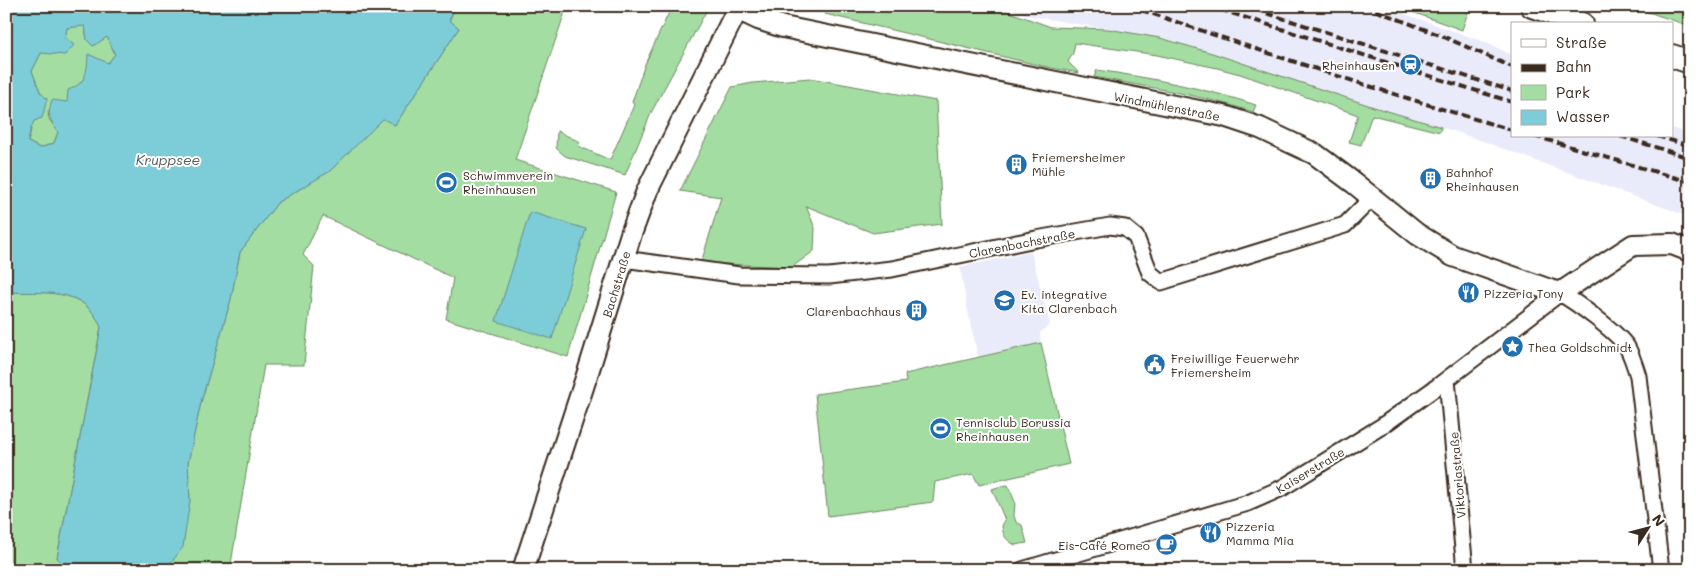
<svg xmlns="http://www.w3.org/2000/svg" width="1696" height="576" viewBox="0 0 1696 576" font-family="Mali,sans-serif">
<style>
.built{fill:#eaebfa}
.green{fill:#a3dda2;stroke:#6f8460}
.water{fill:#7dcdd8;stroke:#638c8e;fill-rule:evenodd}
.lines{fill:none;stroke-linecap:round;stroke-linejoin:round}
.minor-casing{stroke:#3b2a1e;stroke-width:19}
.tertiary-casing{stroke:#3b2a1e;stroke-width:24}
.secondary-casing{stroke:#3b2a1e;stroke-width:26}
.minor{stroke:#fff;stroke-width:15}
.tertiary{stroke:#fff;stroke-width:20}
.secondary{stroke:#fff;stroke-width:22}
.rail{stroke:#3b2a1e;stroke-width:4;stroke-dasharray:8 4;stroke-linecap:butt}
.labels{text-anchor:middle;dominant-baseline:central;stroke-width:4;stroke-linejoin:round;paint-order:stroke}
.poi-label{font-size:12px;fill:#3b2a1e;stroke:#fff;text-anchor:start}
.street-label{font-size:12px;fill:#3b2a1e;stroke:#fff}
.water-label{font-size:14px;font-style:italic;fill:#4f5b56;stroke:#fff}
</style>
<rect width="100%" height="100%" fill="#fff"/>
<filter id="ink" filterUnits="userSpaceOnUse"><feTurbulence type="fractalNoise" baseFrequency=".02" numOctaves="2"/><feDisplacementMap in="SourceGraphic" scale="10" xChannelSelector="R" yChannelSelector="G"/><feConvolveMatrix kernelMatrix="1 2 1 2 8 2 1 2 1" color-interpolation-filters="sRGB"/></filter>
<g filter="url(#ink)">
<!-- built -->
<path class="built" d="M1002,6h380l103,36 27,13v81h160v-8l18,7v82l-230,-84 -86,-26 -162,-54 -52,-15 -130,-22z
M1031,252l19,72 -10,9 1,10 -63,14 -10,-45 -8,-45z"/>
<!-- green -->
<path class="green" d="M456,6h111l-52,154 101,32 -48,165 -122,-38 7,-41 -130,-62 -20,39 11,11 -10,99h-40l-34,205h-224l7,-70h-7v-208c36,2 78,-7 95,35l-44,231 133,-57 -2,-38 13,-61 30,-103 9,-47 38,-50 52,-31 53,-53 12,7 64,-97 -10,-7z
M672,6h37l-57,105 -27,64 -60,-19 -9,-8 1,-17 23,11 -2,4 32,14 24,-55 -2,-3 13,-38z
M826,6h167l58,21 57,2 52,9 52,15 162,54 67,20 -1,5 -68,-17 -11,30 -12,-3 9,-27 -118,-41 -23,-6 -60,-13 -82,-12 -2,10 -5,9 11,11 -37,-7 -217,-52z
M1396,6h74l-8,24z
M1630,6h60v20z
M85,25l2,15 20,-4 8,18 -7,9 -21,11 -20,28 -19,10 1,7 9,13 -4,11 -14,5 -12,-6 12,-50 -8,-21 9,-18 24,-15 2,-10z
M1097,70c54,8 107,18 159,35l-3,7c-52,-17 -105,-25 -159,-35z
M810,78l126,23 6,123 -69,9 -67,-27 9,22 -1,23 -22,16 -91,-4 20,-66 -41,-6 52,-104 21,-4z
M1041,343l28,121 -90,21 -6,-11 -38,8 -2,20 -105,14 -13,-122 91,-12 -1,-8z
M1008,485l7,17 -1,14 2,6 6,3 5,18 -12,2c-9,-5 -12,-9 -13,-19l3,-6 -13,-31 9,-3z"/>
<!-- water -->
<path class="water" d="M6,6h450l-7,14 10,8 -64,97 -12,-6 -53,52 -52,31 -38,50 -9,47 -30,103 -13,61 2,38 -7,46 -16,21 -104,-4 -6,-6 44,-231c-17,-42 -59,-33 -95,-35zM85,26l2,14 6,6 14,-9 8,17 -7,9 -20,-9c-1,18 -1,29 -20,36l-1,12 -15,-2c-5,16 -3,18 6,32l-4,11 -14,5 -12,-6 2,-11 4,-10 8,-3 5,-19 -7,-7 -8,-21 9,-18 24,2 9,-10 -9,-7 2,-10z
M530,212l56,17 -34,110 -56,-18z"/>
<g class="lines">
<defs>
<path id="minor" d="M624,259l115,16 90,1 63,-7 144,-30 74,-13 15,2 11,9 14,36 11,9 184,-57 27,-27
M1447,380l18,190
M1022,570l226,-67 34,-15 100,-62 56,-40 122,-93c17,10 56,38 67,54 5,9 8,19 11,29l23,194"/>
<path id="tertiary" d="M737,9l21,10 25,8 441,89 36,12 55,26 39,29 63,51 36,22 97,34 10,3 73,-48 39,-1 18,7
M523,570l66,-201 42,-135 16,-43 92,-185"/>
<path id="secondary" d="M1532,6l50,18
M1672,56l18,6"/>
</defs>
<!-- minor casing -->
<use href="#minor" class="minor-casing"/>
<!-- tertiary casing -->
<use href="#tertiary" class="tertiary-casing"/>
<!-- secondary casing -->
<use href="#secondary" class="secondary-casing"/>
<!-- minor -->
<use href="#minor" class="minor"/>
<!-- tertiary -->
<use href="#tertiary" class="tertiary"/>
<!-- secondary -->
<use href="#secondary" class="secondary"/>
<!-- rail -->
<path class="rail" d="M1130,6c127,44 253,86 382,124
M1209,6l303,96
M1244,6l268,85
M1364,6l78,30 70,31
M1534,136l156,46
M1620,136l70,22
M1657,136l33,10"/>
</g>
</g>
<!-- icons -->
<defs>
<symbol id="station-disc" viewBox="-11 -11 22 22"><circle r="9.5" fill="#1f6fb2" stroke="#fff"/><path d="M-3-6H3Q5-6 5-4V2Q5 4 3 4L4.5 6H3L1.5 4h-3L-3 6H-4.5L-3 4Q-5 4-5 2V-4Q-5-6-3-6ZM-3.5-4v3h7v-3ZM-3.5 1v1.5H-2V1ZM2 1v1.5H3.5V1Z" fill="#fff"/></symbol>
<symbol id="building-disc" viewBox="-11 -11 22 22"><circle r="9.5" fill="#1f6fb2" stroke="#fff"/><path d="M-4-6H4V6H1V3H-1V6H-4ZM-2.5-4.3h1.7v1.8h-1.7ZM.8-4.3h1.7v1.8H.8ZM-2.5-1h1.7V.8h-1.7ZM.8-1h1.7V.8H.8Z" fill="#fff"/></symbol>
<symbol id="stadium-disc" viewBox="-11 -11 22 22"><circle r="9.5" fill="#1f6fb2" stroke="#fff"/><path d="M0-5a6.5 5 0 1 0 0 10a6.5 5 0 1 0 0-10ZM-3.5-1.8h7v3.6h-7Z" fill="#fff"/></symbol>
<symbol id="restaurant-disc" viewBox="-11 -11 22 22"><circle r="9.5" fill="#1f6fb2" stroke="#fff"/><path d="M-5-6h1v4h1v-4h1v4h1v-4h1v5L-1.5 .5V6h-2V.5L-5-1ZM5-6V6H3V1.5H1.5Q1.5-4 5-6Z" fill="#fff"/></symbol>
<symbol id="school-disc" viewBox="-11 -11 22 22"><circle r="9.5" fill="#1f6fb2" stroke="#fff"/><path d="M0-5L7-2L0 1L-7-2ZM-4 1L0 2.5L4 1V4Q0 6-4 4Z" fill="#fff"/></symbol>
<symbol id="sight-disc" viewBox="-11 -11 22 22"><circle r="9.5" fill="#1f6fb2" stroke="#fff"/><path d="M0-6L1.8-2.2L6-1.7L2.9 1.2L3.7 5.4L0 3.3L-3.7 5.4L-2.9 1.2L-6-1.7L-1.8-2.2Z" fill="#fff"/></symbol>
<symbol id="civic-disc" viewBox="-11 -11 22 22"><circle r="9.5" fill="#1f6fb2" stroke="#fff"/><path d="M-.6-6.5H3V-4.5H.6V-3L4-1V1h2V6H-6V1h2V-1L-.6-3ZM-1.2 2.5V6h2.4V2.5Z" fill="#fff"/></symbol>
<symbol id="cafe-disc" viewBox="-11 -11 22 22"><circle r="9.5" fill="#1f6fb2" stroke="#fff"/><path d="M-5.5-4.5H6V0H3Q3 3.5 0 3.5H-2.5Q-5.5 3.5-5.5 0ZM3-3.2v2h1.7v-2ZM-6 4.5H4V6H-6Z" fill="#fff"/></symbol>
</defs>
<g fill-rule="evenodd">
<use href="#station-disc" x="1398" y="52" width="25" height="25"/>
<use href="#building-disc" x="1004" y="152" width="25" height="25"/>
<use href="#building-disc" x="1418" y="166" width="25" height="25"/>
<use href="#stadium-disc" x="434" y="170" width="25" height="25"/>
<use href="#restaurant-disc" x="1456" y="280" width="25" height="25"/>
<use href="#school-disc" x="992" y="288" width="25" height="25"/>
<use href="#building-disc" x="904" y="298" width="25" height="25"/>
<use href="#sight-disc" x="1500" y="334" width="25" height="25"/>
<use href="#civic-disc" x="1142" y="352" width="25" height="25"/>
<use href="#stadium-disc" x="928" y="416" width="25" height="25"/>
<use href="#restaurant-disc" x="1198" y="520" width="25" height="25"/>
<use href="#cafe-disc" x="1154" y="532" width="25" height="25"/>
</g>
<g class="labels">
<!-- poi labels -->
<g class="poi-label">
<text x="1395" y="65" text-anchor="end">Rheinhausen</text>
<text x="1032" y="157">Friemersheimer<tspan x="1032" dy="14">Mühle</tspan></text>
<text x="1446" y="172">Bahnhof<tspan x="1446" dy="14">Rheinhausen</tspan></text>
<text x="463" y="175">Schwimmverein<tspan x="463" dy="14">Rheinhausen</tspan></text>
<text x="1484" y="293">Pizzeria Tony</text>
<text x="1021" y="294">Ev. integrative<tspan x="1021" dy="14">Kita Clarenbach</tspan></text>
<text x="901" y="311" text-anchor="end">Clarenbachhaus</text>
<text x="1528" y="347">Thea Goldschmidt</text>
<text x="1171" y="358">Freiwillige Feuerwehr<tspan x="1171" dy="14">Friemersheim</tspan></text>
<text x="956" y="422">Tennisclub Borussia<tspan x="956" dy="14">Rheinhausen</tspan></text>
<text x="1226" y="526">Pizzeria<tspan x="1226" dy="14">Mamma Mia</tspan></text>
<text x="1150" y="545" text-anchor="end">Eis-Café Romeo</text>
</g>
<!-- street labels -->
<g class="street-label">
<text transform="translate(1167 106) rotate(11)">Windmühlenstraße</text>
<text transform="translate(1022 243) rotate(-11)">Clarenbachstraße</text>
<text transform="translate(616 284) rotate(-73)">Bachstraße</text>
<text transform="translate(1310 470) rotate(-31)">Kaiserstraße</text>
<text transform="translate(1457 475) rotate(-95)">Viktoriastraße</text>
</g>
<!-- water labels -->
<g class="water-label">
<text x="168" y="159">Kruppsee</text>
</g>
</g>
<!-- margin -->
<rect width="1696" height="576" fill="none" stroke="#fff" stroke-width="25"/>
<rect x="12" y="12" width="1671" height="551" fill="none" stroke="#3b2a1e" stroke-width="2" filter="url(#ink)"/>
<!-- legend -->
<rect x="1511" y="22" width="162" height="115" fill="#ffffff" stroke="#b1aaa5"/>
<rect x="1521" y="39" width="25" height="8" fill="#ffffff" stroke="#b1aaa5"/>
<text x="1556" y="48" font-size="15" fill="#3b2a1e">Straße</text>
<rect x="1521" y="64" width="25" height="8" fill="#3b2a1e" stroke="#b1aaa5"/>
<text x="1556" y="72" font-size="15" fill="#3b2a1e">Bahn</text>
<rect x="1521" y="85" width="25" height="15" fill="#a3dda2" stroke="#b1aaa5"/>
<text x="1556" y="98" font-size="15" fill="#3b2a1e">Park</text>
<rect x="1521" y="110" width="25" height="15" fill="#7dcdd8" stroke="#b1aaa5"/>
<text x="1556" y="122" font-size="15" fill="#3b2a1e">Wasser</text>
<!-- north arrow -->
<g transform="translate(1648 528) rotate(54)" stroke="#ffffff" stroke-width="4" paint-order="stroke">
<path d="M0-4L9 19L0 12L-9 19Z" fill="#3b2a1e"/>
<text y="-8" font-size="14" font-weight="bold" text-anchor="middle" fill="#3b2a1e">N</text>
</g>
</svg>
